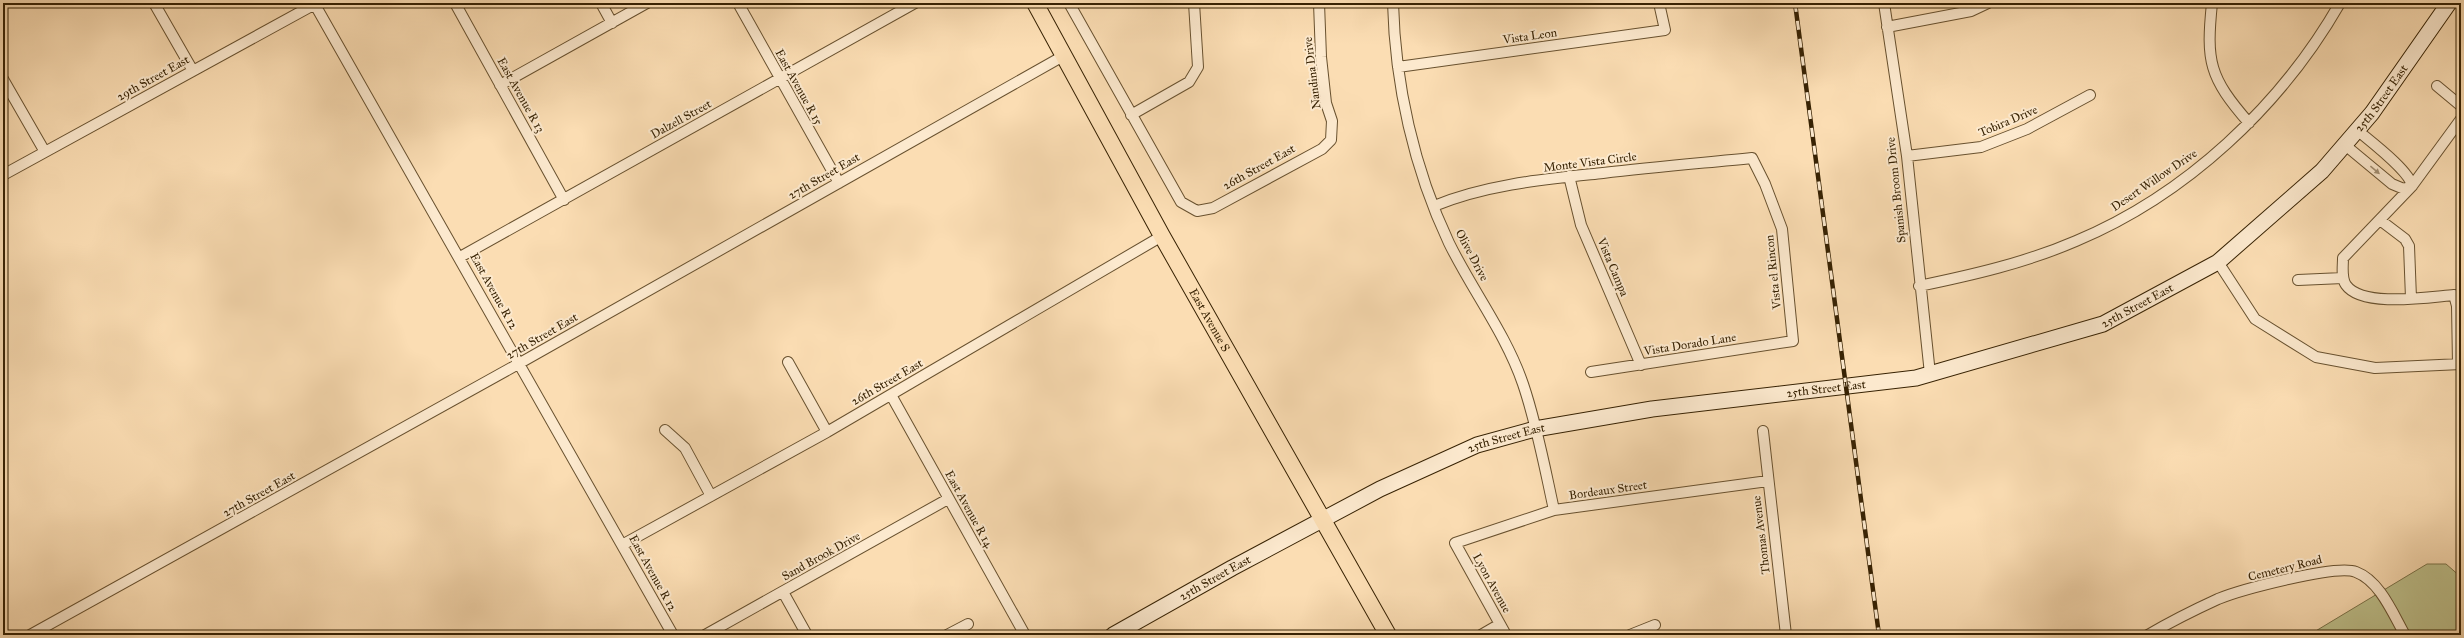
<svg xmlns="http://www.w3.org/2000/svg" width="2464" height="638" viewBox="0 0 2464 638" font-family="'IM FELL Great Primer',serif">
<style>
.green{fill:#bec18c;stroke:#7a7248}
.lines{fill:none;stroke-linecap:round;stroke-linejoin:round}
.street-casing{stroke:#68512f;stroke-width:12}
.secondary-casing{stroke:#372203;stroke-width:17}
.primary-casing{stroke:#372203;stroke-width:18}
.street{stroke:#fce9ce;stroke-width:10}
.secondary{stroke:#fce9ce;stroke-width:15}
.primary{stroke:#fbddb3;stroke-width:16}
.rail-casing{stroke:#372203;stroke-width:4.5}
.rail{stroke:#fce9ce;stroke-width:3;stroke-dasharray:9;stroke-linecap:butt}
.oneway{fill:#a38f73}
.labels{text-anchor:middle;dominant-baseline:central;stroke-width:4;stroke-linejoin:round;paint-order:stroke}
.street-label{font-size:12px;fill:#372203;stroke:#fce9ce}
</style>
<rect width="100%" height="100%" fill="#fbddb3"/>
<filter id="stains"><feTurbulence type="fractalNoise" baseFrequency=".005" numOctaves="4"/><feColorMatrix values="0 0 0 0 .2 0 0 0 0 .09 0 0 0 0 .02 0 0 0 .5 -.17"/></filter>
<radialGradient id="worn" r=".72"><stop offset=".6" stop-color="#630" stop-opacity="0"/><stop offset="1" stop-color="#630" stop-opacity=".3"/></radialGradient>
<!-- green -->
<path class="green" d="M2427,564h19l15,13v58h-152z"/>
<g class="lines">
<defs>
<path id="street" d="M154,3l39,68
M314,3l359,632
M455,3l109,197
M601,3l11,20
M738,3l101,180
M1069,3l112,199 16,9 16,-3 109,-59 9,-9 1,-19 -6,-18 -5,-46 -2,-54
M1393,3c2,81 21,166 56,240 23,47 57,91 74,141 14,41 22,85 31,126
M1884,3l23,153 23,218
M2212,3c-6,59 -3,74 37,120
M1887,27l84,-16 17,-8
M1398,67l267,-37 -6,-27
M3,79l42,73
M500,85l147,-82
M2437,86l24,20
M1131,115l58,-33 9,-15 -4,-64
M2345,145l47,39 12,5 8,-3c-2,-15 -42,-45 -55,-56
M1907,156l74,-9 46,-18 63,-34
M3,175l312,-171
M1569,176l12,49 60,140
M1434,206c53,-22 113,-27 169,-33 50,-6 99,-10 149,-15l13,26 17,45 11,112 -202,31
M2380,220l25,19 4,7 2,52
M460,257l455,-254
M2218,262l37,57 61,38 59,11 86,-4
M2298,280l45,-2
M1919,286c53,-11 106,-23 157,-45 110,-46 205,-135 264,-238
M788,362l39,70
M2458,364l-1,-58 -3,-11c-25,2 -92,13 -108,-10 -5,-7 -3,-19 -3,-27l69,-72 49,-67
M891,395l134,240
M665,430l20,18 26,48
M1763,431l23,204
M622,545l205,-113 335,-196
M783,592l24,43
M30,635l490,-272 545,-308
M705,635l243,-136
M947,635l21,-11
M1481,635l19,-11
M1506,635l-51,-92 99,-33 214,-29
M1630,635l25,-10
M2148,635c22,-13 46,-25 70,-36 22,-9 118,-35 138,-27 24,9 37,42 49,63"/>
<g id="secondary">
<path id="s1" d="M1113,635l119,-67 148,-79 97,-44 58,-16 117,-20 264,-31 187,-54 115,-62 104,-91 50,-58 77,-110"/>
</g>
<g id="primary">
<path id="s2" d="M1035,3l127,233 226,399"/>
</g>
</defs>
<!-- street casing -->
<use href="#street" class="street-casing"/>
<!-- secondary casing -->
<use href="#secondary" class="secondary-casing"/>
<!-- primary casing -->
<use href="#primary" class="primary-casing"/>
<!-- street -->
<use href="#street" class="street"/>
<!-- secondary -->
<use href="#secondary" class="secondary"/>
<!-- primary -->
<use href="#primary" class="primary"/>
<defs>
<path id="rail" d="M1795,3l84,632"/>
</defs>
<!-- rail casing -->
<use href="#rail" class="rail-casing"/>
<!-- rail -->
<use href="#rail" class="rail"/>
</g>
<!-- one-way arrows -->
<defs><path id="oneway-solid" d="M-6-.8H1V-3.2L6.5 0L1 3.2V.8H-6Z"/></defs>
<use class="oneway" href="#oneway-solid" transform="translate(2375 170) rotate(40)"/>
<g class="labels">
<!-- street labels -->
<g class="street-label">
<text transform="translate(1530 36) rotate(-8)">Vista Leon</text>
<text transform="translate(1312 73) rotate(-97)">Nandina Drive</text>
<text transform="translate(153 78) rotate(-29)">29th Street East</text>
<text transform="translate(799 87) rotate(61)">East Avenue R 15</text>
<text transform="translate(521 95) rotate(61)">East Avenue R 13</text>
<text stroke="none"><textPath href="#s1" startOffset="1413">25th Street East</textPath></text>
<text transform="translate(681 119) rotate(-29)">Dalzell Street</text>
<text transform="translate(2008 121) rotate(-23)">Tobira Drive</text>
<text transform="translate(1590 162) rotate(-7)">Monte Vista Circle</text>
<text transform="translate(1259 167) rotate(-29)">26th Street East</text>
<text transform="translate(824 176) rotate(-30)">27th Street East</text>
<text transform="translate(2154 180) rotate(-34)">Desert Willow Drive</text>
<text transform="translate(1896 190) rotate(-96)">Spanish Broom Drive</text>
<text transform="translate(1472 255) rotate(62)">Olive Drive</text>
<text transform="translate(1613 267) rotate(67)">Vista Campa</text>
<text transform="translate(1773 272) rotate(-96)">Vista el Rincon</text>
<text transform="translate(494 291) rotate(61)">East Avenue R 12</text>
<text stroke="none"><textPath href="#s1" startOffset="1089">25th Street East</textPath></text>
<text stroke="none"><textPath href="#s2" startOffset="362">East Avenue S</textPath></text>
<text transform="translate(542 336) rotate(-30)">27th Street East</text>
<text transform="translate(1690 344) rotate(-9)">Vista Dorado Lane</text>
<text transform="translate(887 382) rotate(-30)">26th Street East</text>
<text stroke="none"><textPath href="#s1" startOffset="765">25th Street East</textPath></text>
<text stroke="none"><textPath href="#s1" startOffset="441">25th Street East</textPath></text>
<text transform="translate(1608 490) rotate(-8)">Bordeaux Street</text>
<text transform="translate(259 494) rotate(-29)">27th Street East</text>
<text transform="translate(969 509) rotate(61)">East Avenue R 14</text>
<text transform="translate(1761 535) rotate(-97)">Thomas Avenue</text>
<text transform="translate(821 556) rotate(-29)">Sand Brook Drive</text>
<text transform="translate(2285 568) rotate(-14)">Cemetery Road</text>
<text transform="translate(653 573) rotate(61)">East Avenue R 12</text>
<text stroke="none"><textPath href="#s1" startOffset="117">25th Street East</textPath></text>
<text transform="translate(1492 583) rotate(61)">Lyon Avenue</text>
</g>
</g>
<!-- margin -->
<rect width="2464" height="638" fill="none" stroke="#fbddb3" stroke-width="16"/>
<rect x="4" y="4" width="2456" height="630" fill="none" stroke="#372203" stroke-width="2"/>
<rect x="8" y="8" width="2448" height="622" fill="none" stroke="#372203"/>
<rect width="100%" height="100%" filter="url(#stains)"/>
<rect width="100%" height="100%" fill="url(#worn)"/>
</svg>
